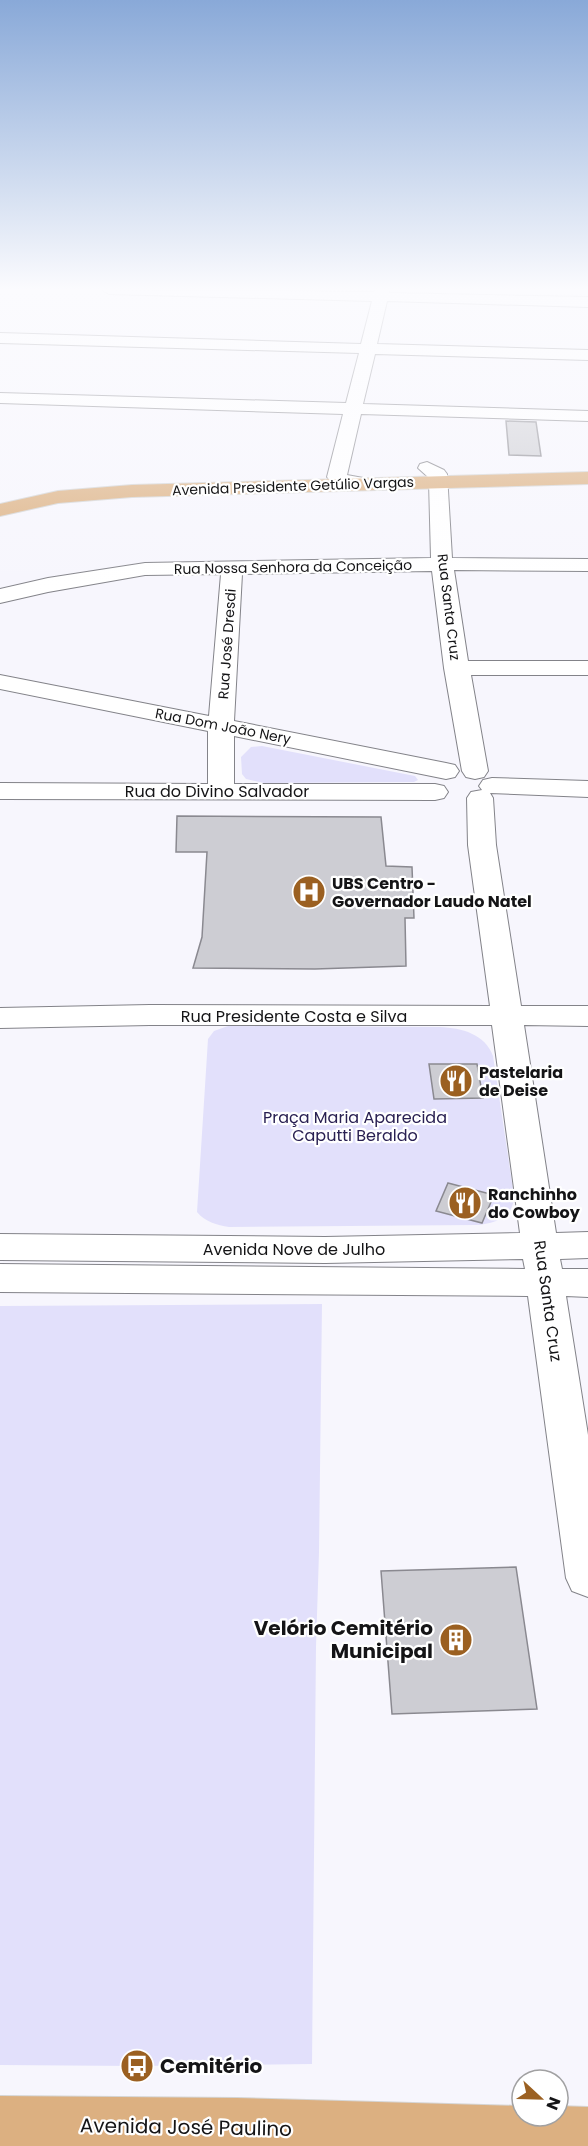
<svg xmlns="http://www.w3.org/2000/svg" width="588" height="2146" viewBox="0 0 588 2146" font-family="Poppins,sans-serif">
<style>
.green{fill:#e2e0fb}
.building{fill:#cdcdd3;stroke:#8a8990;stroke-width:1.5}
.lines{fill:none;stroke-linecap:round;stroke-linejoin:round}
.minor-casing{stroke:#838389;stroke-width:2}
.major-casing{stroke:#d5d5d5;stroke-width:2}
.minor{fill:#fff;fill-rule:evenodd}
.major{fill:#dcb081;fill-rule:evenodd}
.labels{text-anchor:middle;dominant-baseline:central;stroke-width:4.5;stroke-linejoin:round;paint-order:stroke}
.far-street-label{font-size:14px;fill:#141416;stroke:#fff}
.street-label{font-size:16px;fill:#141416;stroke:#fff}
.poi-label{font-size:16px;font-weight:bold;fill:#141416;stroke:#fff;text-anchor:start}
.park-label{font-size:16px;fill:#292052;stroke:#fff}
.near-poi-label{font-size:20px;font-weight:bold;fill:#141416;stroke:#fff;text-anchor:end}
.near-street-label{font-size:20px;fill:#141416;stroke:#fff}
</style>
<rect width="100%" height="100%" fill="#f7f6fd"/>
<!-- green -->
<path class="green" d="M262,746l153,30 3,4 -4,2 -150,1 -18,-4 -4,-5 -1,-17 10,-10z
M228,1026l212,1c22,1 45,7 53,29l21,140c0,21 -20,28 -38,29l-247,2c-12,-2 -24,-5 -32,-15l11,-173 6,-8z
M322,1304l-3,248 -3,95 -4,417 -175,2 -137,-1v-759z"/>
<!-- building -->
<path class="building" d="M506,421l30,1 5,34 -32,-1z
M177,816l204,1 5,49 26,1 2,51h-9l1,48 -91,3 -122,-1 9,-31 5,-85h-31z
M429,1064h48l6,34 -49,1z
M448,1183l46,12 -12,28 -46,-12z
M516,1567l21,142 -145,5 -11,-143z"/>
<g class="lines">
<defs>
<path id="minor" d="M102,290l272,2 1,-2h14v3l199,4v10l-201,-6 -10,43 211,6v10l-213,-6 -12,50 225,7v10l-227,-7 -14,61 27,5 3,4 -3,4c-15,4 -37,2 -47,-11l16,-63 -343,-11v-10l346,10 13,-50 -359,-10v-10l361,11 11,-43 -263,-7z
M427,462l17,8 3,4 5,84 136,1v12l-134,-1 14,91h120v14h-117l17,96 -4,6 -9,2 -9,-2 -4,-6 -18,-103 -12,-97 -190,3 -8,147 212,42 9,2 4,6 -4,6 -9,2 -212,-43v48h201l9,2 4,6 -4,6 -9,2 -435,-1v-16l208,1v-53l-208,-42v-14l209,41 12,-142 -76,1 -97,17 -48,11v-14l48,-11 97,-15 286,-5 -2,-76 -1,-5 -10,-9 2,-4z
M492,778l96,3v16l-98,-4 3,5 3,47 25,161h67v20l-64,-1 32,208 32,-1v26l-28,1 2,10h26v28l-22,-1 22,139v162l-16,-6 -6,-13 -38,-282 -528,-4v-28l525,5 -2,-10 -198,4 -325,-3v-26l325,3 195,-4 -28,-208h-342l-150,3v-20l150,-3 340,1 -22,-161 -1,-47 4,-6 11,-2 -3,-4 4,-6z"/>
<path id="major" d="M588,472v12l-456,13 -74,6 -58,13v-12l58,-13 74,-6z
M0,2096l237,2 285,8v10h36v-10l30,1v39h-588z"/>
</defs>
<!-- minor casing -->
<use href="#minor" class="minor-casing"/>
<!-- major casing -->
<use href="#major" class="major-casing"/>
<!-- minor -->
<use href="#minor" class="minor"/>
<!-- major -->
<use href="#major" class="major"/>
</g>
<!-- sky -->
<linearGradient id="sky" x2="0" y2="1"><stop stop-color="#89a9d8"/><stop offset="0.49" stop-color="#fbfbfe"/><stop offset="1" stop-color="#fbfbfe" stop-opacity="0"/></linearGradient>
<rect width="588" height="590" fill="url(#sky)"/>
<!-- icons -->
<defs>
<symbol id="hospital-disc" viewBox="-11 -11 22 22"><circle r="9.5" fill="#9b6021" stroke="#fff"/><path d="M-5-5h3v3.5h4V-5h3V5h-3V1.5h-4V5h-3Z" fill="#fff"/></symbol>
<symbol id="restaurant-disc" viewBox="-11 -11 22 22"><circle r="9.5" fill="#9b6021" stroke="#fff"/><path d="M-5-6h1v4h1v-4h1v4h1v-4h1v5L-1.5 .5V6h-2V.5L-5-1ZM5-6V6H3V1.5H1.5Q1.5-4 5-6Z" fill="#fff"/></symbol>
<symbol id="building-disc" viewBox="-11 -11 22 22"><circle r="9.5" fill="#9b6021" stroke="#fff"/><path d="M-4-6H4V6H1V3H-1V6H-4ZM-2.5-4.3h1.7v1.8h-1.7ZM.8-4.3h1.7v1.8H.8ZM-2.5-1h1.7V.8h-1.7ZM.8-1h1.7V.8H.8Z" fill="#fff"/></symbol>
<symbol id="bus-disc" viewBox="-11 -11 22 22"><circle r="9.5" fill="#9b6021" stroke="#fff"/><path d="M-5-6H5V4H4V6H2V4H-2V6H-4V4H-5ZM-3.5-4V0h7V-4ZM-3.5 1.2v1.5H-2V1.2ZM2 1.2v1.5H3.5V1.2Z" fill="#fff"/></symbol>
</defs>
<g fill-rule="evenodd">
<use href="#hospital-disc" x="290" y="873" width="38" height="38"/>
<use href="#restaurant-disc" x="437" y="1062" width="38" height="38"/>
<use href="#restaurant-disc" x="446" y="1184" width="38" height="38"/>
<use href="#building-disc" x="437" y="1621" width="38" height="38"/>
<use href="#bus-disc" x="118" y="2047" width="38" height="38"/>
</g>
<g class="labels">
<!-- far-street labels -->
<g class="far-street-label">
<text transform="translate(293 486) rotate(-2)">Avenida Presidente Getúlio Vargas</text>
<text transform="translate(293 567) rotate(-1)">Rua Nossa Senhora da Conceição</text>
<text transform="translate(449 607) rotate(83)">Rua Santa Cruz</text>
<text transform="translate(227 644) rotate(-86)">Rua José Dresdi</text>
<text transform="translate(223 726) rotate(11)">Rua Dom João Nery</text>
</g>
<!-- street labels -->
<g class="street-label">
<text x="217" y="791">Rua do Divino Salvador</text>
<text x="294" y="1016">Rua Presidente Costa e Silva</text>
<text x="294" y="1249">Avenida Nove de Julho</text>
<text transform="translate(548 1301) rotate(82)">Rua Santa Cruz</text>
</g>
<!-- poi labels -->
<g class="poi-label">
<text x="332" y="883">UBS Centro -<tspan x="332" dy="18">Governador Laudo Natel</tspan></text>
<text x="479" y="1072">Pastelaria<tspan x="479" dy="18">de Deise</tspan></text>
<text x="488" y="1194">Ranchinho<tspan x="488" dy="18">do Cowboy</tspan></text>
</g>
<!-- park labels -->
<g class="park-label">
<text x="355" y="1117">Praça Maria Aparecida<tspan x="355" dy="18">Caputti Beraldo</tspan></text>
</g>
<!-- near-poi labels -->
<g class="near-poi-label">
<text x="433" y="1628">Velório Cemitério<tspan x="433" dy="23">Municipal</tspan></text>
<text x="160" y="2066" text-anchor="start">Cemitério</text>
</g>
<!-- near-street labels -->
<g class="near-street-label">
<text transform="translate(186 2127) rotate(1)">Avenida José Paulino</text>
</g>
</g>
<!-- north arrow -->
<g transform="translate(540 2098) rotate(112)"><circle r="28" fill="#ffffff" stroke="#a1a1a2" stroke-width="1.5"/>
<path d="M0-4.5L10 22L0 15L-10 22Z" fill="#9b6021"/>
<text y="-9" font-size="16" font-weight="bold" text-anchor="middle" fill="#141416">N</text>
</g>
</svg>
